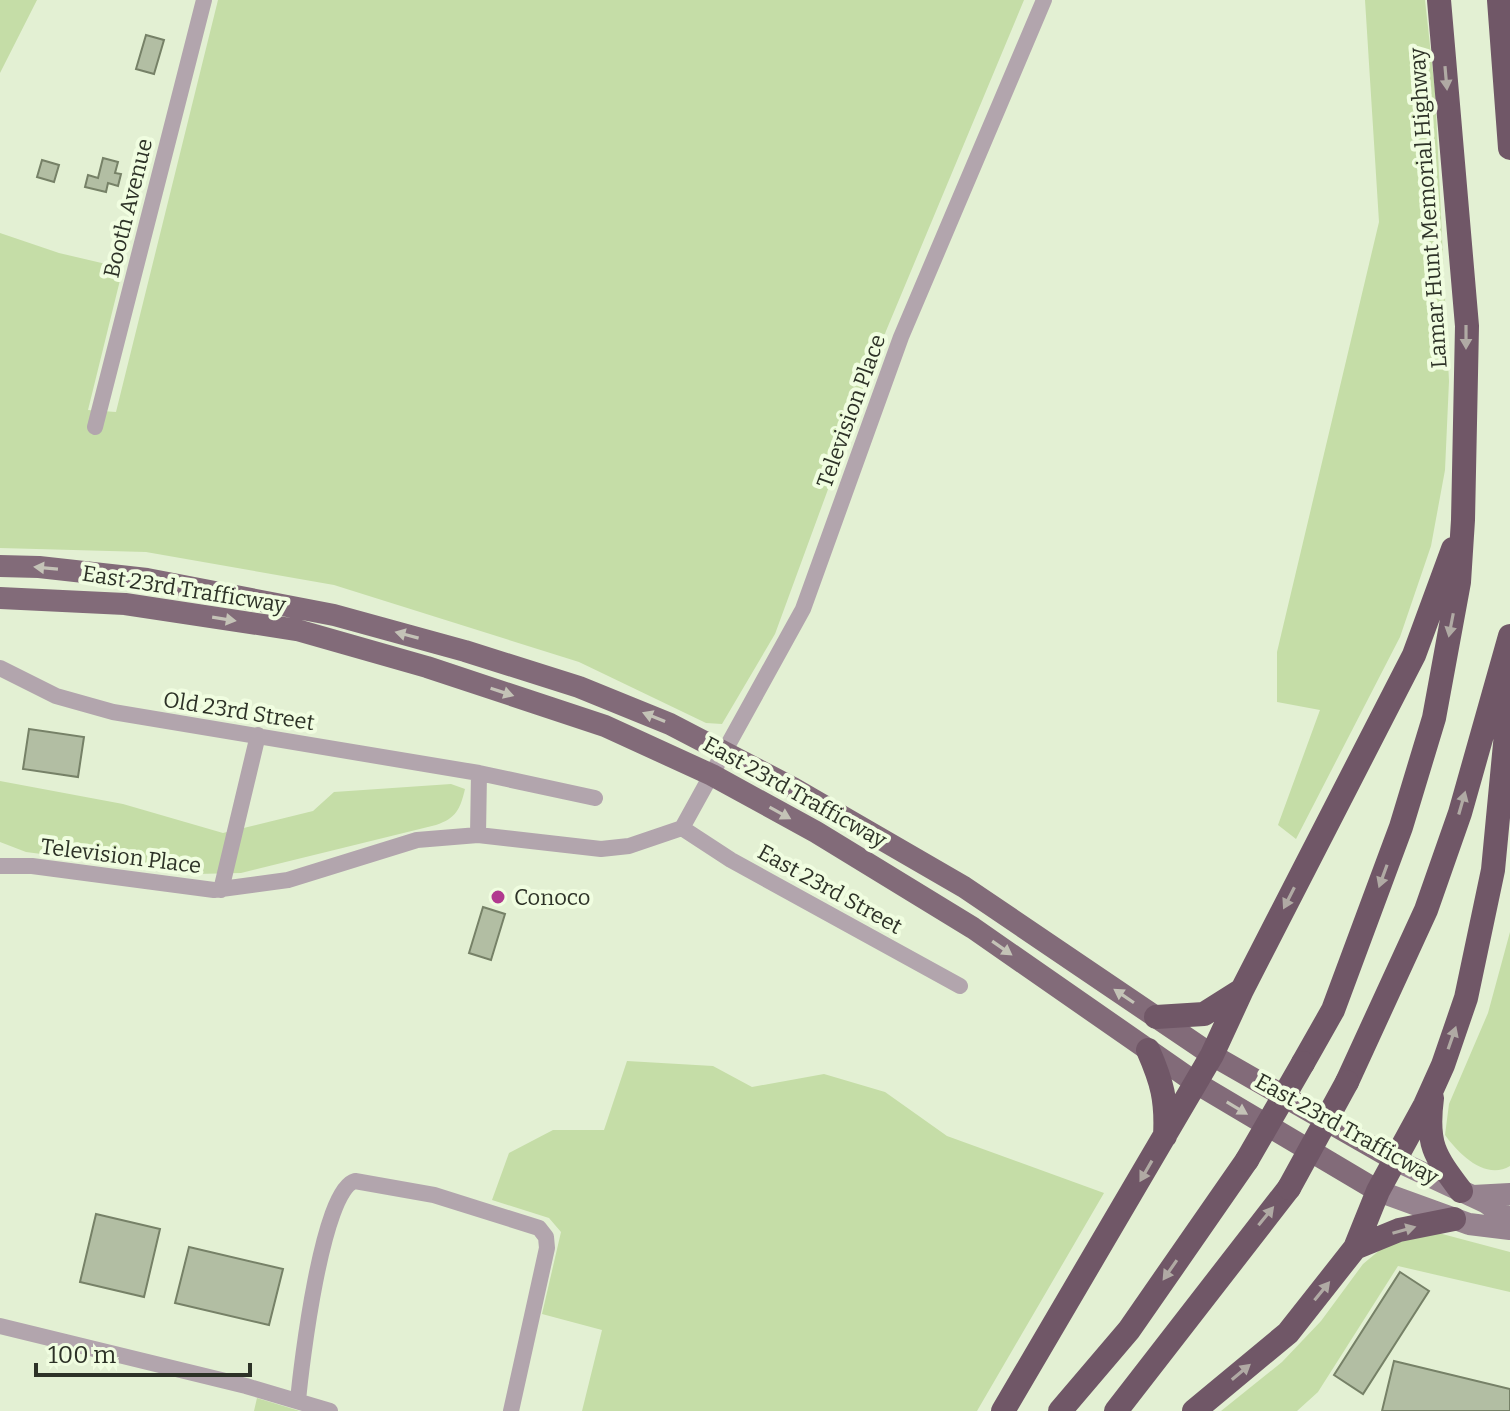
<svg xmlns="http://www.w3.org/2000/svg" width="1510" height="1411" viewBox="0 0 1510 1411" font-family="Bitter,serif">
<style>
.green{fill:#c5dda7}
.building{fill:#b2bea3;stroke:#768167;stroke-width:2}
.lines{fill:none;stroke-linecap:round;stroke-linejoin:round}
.minor{stroke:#b2a5ad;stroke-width:16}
.secondary{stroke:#96838f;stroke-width:22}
.primary{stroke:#826b79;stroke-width:22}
.motorway{stroke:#705767;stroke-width:24}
.motorway-bridge{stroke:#705767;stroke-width:24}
.oneway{fill:#b0aaa4}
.oneway2{fill:#c4c3b7}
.poi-dot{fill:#b13a8f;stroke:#f0fde0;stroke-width:3}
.labels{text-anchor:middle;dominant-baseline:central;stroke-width:8;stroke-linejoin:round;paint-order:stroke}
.street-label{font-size:22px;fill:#2d3227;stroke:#f0fde0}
.poi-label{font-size:22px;fill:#2d3227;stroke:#f0fde0;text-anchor:start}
</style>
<rect width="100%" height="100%" fill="#e3f0d3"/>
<!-- green -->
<path class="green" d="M0,0h37l-37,73z
M218,0h806l-138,331 -111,303 -53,90 -16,-1 -127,-61 -245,-77 -188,-33 -146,-4v-315l59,20 64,15 -35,142 28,2z
M1365,0h60l10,91 14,290 -4,89 -14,76 -31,91 -104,202 -18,-14 42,-115 -43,-8v-50l102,-430z
M0,781l123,23 100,29 90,-22 21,-19 117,-8 14,5c-5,21 -9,29 -29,36l-195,48 -45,1 -170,-22 -26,-10z
M1510,932v234c-25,15 -52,-13 -65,-31l4,-31 39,-91z
M627,1061l86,5 39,21 72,-13 61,18 62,44 157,57 -127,218h-395l20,-81 -60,-16 19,-82 -12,-14 -57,-18 17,-47 44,-23h51z
M1431,1231l79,21v40l-112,-26 -80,126 -21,19h-76l61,-49 39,-41 42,-57 24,-20z
M257,1398l43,13h-46z"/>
<!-- building -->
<path class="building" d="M146,35l18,5 -10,34 -18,-5z
M103,158l15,4 -3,11 6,1 -3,12 -10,-3 -2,9 -21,-5 3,-12 10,3z
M42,160l17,5 -5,17 -17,-5z
M29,729l55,8 -6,40 -55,-8z
M483,907l22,7 -14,46 -22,-7z
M96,1214l64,15 -16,68 -64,-15z
M189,1247l94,22 -14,56 -94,-22z
M1400,1272l29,19 -66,103 -29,-19z
M1394,1361l116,28v22h-128z"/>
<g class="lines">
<!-- minor -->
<path class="minor" d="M95,427l109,-427
M0,668l56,28 57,16 366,61 116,25
M682,828l121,-219 98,-272 143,-337
M682,828l49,32 229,126
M478,835l1,-62
M0,866h32l182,24 74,-10 129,-40 61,-5 123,14 28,-3 53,-18
M221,890l37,-155
M0,1326l246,60 84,25
M298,1401c3,-34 24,-212 57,-220l79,14 105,33 7,9 1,11 -36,163"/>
<!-- secondary -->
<path class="secondary" d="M1395,1160l90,42 25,17
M1378,1191l91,33 41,5
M1473,1196l37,-2"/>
<!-- primary -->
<path class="primary" d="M0,566l39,1 108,12 187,36 131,36 114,36 91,37 123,64 171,99 248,168 183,105
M0,598l125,6 172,26 130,37 178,59 107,49 104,57 157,96 223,155 182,108"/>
<!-- motorway -->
<path class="motorway" d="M1499,0l11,148
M1156,1017l48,-3 38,-24
M1148,1050c14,32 19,50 17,86
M1303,1063l30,-53 68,-183 33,-109 25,-136 4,-62 4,-194 -28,-326
M1347,1082l79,-172 34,-97 50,-177
M1432,1098c-6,46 2,57 29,93
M1355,1248l44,-18 55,-11
M1003,1411l209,-356 30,-65 172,-335 39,-106
M1060,1411l69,-81 118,-170
M1116,1411l173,-223
M1194,1411l94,-78 67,-85 23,-57 47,-86 18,-40 23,-67 27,-128 14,-147 3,-59"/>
<!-- motorway-bridge -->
<path class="motorway-bridge" d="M1247,1160l56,-97
M1289,1188l58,-106"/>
</g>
<!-- one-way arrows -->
<defs><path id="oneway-solid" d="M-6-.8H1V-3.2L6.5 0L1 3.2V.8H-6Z" transform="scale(2)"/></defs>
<g class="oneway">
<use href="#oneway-solid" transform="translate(1446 78) rotate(85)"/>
<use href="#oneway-solid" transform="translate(1466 337) rotate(90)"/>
<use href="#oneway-solid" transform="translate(1451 625) rotate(101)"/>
<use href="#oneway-solid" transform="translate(1462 803) rotate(-74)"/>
<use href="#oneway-solid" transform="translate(1383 876) rotate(110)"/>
<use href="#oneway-solid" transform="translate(1289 898) rotate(117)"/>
<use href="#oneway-solid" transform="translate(1452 1038) rotate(-71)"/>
<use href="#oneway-solid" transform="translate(1146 1171) rotate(120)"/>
<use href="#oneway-solid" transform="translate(1266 1216) rotate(-51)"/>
<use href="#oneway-solid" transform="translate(1404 1230) rotate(-16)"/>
<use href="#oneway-solid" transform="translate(1170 1270) rotate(125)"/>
<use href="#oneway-solid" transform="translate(1322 1291) rotate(-51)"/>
<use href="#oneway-solid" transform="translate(1241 1372) rotate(-40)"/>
</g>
<g class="oneway2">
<use href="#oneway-solid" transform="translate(46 568) rotate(-175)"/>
<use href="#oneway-solid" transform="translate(224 619) rotate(9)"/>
<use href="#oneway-solid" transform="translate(407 635) rotate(-165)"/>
<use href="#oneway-solid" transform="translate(502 692) rotate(18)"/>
<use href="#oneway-solid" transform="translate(654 717) rotate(-158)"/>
<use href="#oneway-solid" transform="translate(780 813) rotate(29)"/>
<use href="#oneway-solid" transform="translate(1002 948) rotate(35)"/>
<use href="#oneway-solid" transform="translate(1124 996) rotate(-146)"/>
<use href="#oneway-solid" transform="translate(1237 1108) rotate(31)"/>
</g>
<!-- markers -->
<circle class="poi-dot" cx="498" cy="897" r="8"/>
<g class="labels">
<!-- street labels -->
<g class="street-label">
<text transform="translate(128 208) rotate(-76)">Booth Avenue</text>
<text transform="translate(1428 208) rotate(-94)">Lamar Hunt Memorial Highway</text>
<text transform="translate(851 411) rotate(-70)">Television Place</text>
<text transform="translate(184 589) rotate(9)">East 23rd Trafficway</text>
<text transform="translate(239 711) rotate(9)">Old 23rd Street</text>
<text transform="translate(795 792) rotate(29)">East 23rd Trafficway</text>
<text transform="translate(121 856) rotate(7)">Television Place</text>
<text transform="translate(830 889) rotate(29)">East 23rd Street</text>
<text transform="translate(1347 1129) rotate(29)">East 23rd Trafficway</text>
</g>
<!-- poi labels -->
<g class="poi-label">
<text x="514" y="897">Conoco</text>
</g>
</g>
<!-- scale -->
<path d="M36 1363v12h214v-12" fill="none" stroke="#2d3227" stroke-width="4"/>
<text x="48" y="1363" font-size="24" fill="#2d3227" stroke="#f0fde0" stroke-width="6" paint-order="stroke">100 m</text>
</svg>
